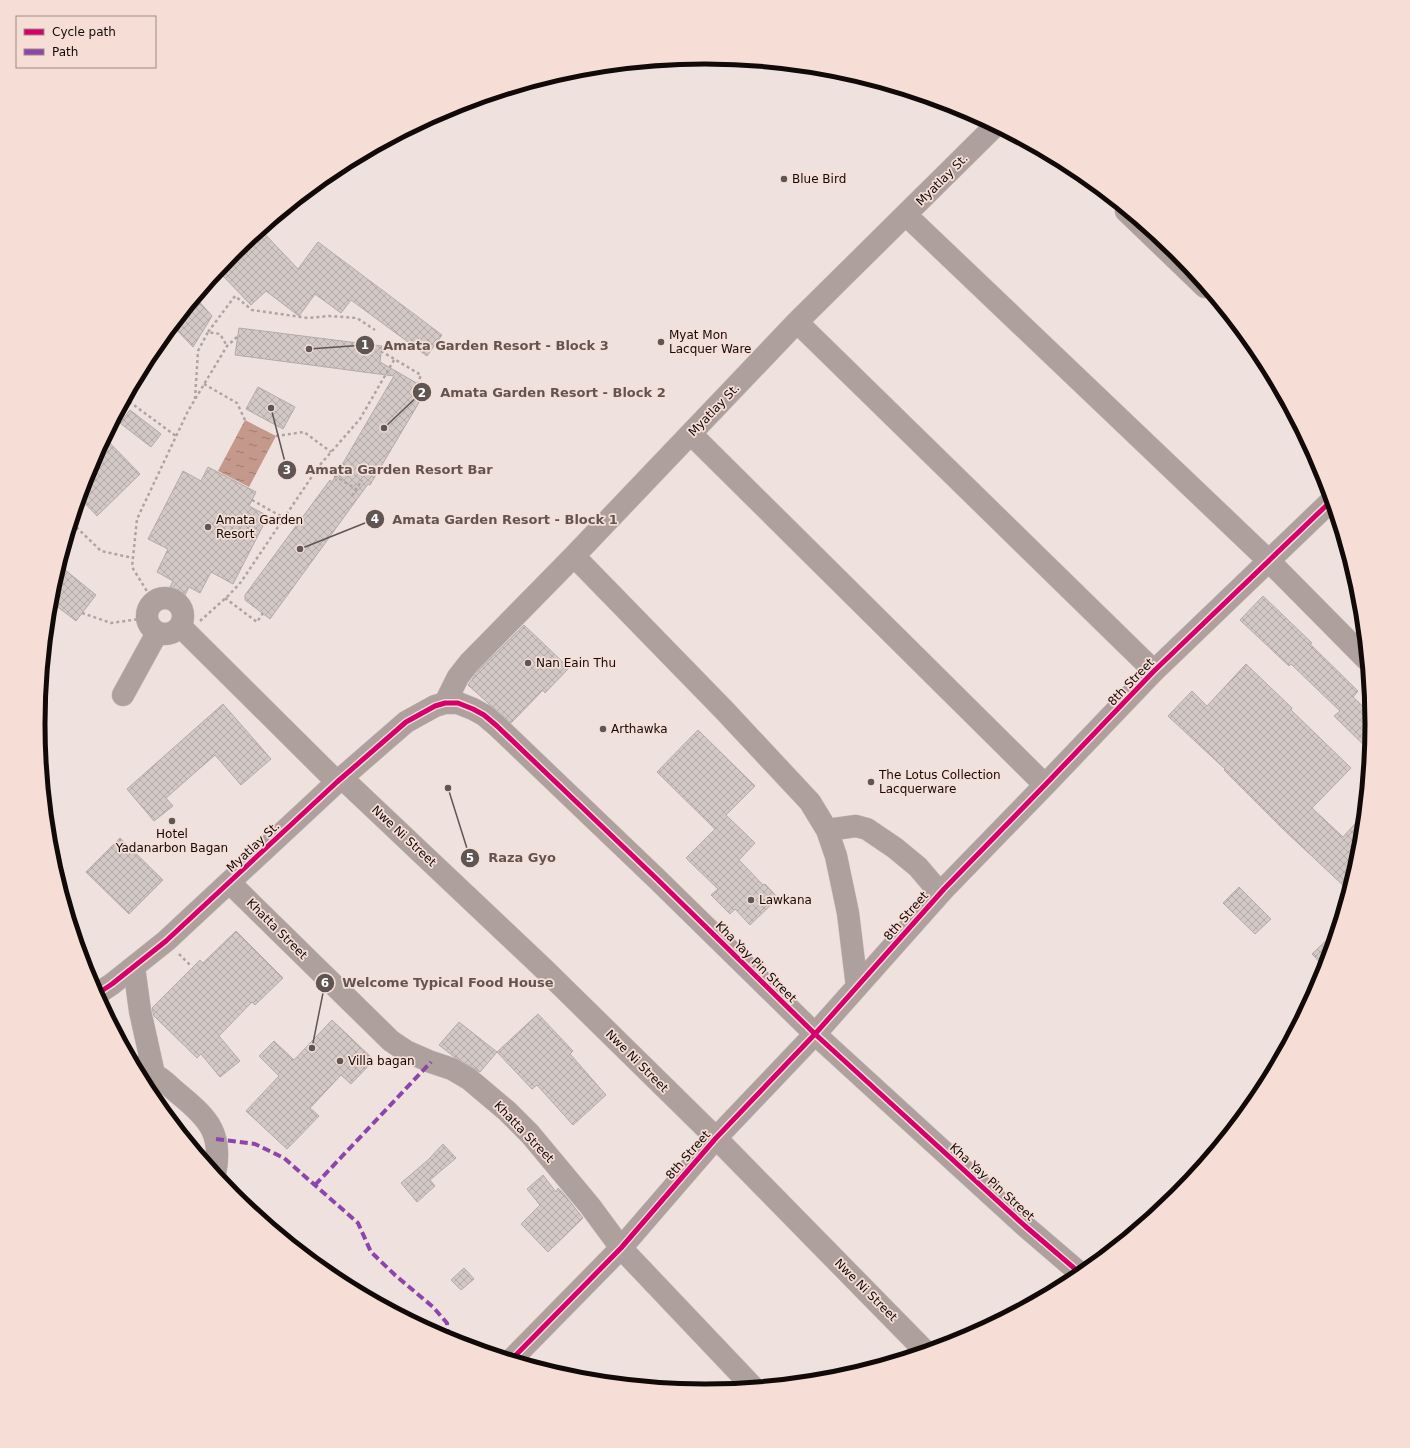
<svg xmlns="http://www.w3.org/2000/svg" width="1410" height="1448" viewBox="0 0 1410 1448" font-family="'DejaVu Sans',sans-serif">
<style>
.water{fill:url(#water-ripples)}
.building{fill:url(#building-cross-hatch);stroke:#b4aaa7}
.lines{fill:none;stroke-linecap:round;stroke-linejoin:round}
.minor-casing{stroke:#cac0bd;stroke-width:23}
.path{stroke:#b0a4a1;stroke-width:2.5;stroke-dasharray:3 3;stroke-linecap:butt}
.minor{stroke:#aea09c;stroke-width:22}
.quiet{stroke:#8e44ad;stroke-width:4;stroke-dasharray:8 4;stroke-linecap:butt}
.cycleway-casing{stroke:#f6ded7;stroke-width:8}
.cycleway{stroke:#d6006c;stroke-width:5}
.poi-dot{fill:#5f5653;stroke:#f6ded7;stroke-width:1.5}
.labels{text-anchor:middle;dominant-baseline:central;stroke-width:3.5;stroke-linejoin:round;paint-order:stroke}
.poi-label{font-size:12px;fill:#110a08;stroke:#f6ded7;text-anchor:start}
.street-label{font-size:12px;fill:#110a08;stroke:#f6ded7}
.rim{fill:none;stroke:#110a08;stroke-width:5}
.leader{fill:none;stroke:#5f5653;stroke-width:1.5}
.callout-dot{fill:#5f5653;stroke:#f6ded7;stroke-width:1.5}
.mark-label{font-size:12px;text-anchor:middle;font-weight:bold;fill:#fff}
.callout-label{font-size:13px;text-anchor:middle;font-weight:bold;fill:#5f5653;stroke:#f6ded7;stroke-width:3.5;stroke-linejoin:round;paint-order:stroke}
</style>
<defs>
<pattern id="water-ripples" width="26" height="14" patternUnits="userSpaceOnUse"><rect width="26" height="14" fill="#c5988c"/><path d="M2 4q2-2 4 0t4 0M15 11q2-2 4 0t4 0" fill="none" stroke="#9f7a70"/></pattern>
<pattern id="building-cross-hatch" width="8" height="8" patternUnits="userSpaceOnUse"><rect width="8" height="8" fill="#d2c8c5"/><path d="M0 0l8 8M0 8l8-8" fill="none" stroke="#b3aaa8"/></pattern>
</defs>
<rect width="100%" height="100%" fill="#efe2de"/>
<!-- water -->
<path class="water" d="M245,420l31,16 -27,51 -31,-16z"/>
<!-- building -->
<path class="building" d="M261,230l37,39 20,-27 124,93 -15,21 -76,-56 -10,13 -26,-19 -16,22 -33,-25 -15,14 -28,-29 25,-24 -7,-6z
M197,299l15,17 -19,31 -20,-21z
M239,328l143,18 -2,16 47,27 -57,96 -2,-1 -98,135 -25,-19v-5l85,-115 2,2 62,-106 -159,-21z
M258,387l37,20 -12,22 -37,-20z
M130,410l31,24 -10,13 -31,-24z
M107,440l33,34 -43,42 -17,-18 9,-29 12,-23z
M208,467l48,25 -7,14 19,10 -35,68 -22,-12 -11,21 -11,-6 -6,12 -15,-8 5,-10 -16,-9 11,-23 -20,-10 35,-68 18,10z
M59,565l37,30 -20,26 -26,-20 1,-7z
M1263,596l49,47 -2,1 48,47 -5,6 18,17 1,10 -3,26 -35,-34 6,-5 -49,-47 -2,2 -49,-46z
M524,625l45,43 -24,25 -2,-3 -32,33 -24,-21 -19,-17 10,-14z
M1246,664l46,44 -1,2 60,58 -39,40 31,29 20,-22 -4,39 -11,36 -65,-61 -59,-59 1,-1 -57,-53 24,-25 15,15z
M223,704l48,55 -30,26 -26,-30 -49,43 7,8 -19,15 -27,-32z
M698,730l57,56 -29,29 29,28 -16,17 24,25 2,-1 13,14 -28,27 -15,-16 -5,5 -19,-19 7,-6 -32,-31 29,-29 -58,-57z
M120,838l43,42 -34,34 -43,-42z
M1239,887l32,32 -16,15 -32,-31z
M236,931l47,47 -28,27 -3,-3 -33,34 21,25 -20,16 -19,-23 -4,4 -43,-42 -2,-8 48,-48 3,3z
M1336,931l-10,33 -1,4 -13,-14z
M538,1014l35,37 -3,3 36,41 -33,30 -36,-40 -5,4 -35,-37z
M332,1020l42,40 -23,24 -10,-9 -31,33 9,8 -32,33 -41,-38 33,-35 -20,-20 15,-15 20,19z
M459,1022l38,30 -17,20 -27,-16 -14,-11z
M443,1144l13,14 -26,22 5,6 -18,16 -16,-19 27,-23z
M543,1175l13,17 2,-4 5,5 20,25 -35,34 -27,-28 19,-19 -13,-16z
M464,1268l10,11 -13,11 -10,-10z"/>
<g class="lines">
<defs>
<path id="minor" d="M1126,211l79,76
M906,215l363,346 97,98
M797,322l357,349
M691,434l354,351
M574,556l150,154 86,92 17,28 9,26 12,57 9,74
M147 616a18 18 0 1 1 36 0a18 18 0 1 1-36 0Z
M180,626l157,156
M123,695l34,-62
M445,703l13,-26 11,-14 105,-107 223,-234 198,-196
M342,778l202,191 172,169 209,213
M827,830l29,-4 11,3 28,19 23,19 22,26
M230,883l161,158 15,10 25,11 21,7 17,10 38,32 23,23 60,72 31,42 131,138
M134,967l6,44 14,63
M97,994l15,-10 54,-43 171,-159 69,-60 29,-16 10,-3h13l15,6 11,6 13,11 161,154 157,154 210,192 56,48
M136,1067c5,2 12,4 17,7 10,4 18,14 27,21 29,24 43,39 35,79
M512,1359l109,-111 95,-110 99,-104 129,-145 101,-104 109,-114 177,-170"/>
</defs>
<!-- minor casing -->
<use href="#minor" class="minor-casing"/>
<!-- path -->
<path class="path" d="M208,332l27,-36 17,14 56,8 21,-2 28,2 18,12
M381,351l40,24 -3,8
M204,384l33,19 8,17
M195,399l3,-48 10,-19 12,2 7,12
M123,404l8,-1 45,33
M276,436l28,-4 27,20
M319,466l37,23
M352,496l10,-16
M252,500l32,18
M72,523l29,28 32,7
M225,598l32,24 6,-9
M153,601l-21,-34 5,-48 51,-108 39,-65 10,-9
M82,613l29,10 35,-5
M200,621l29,-26 12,-13 78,-116 41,-47 34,-59
M179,954l11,11"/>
<!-- minor -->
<use href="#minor" class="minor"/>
<!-- quiet -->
<path class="quiet" d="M216,1139l39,5 29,14 74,65 13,29 24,23 38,32 14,16 1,16
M315,1185l116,-123"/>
<defs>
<path id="cycleway" d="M97,994l15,-10 54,-43 171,-159 69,-60 29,-16 10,-3h13l15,6 11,6 13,11 161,154 157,154 210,192 56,48
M512,1359l109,-111 95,-110 99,-104 129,-145 101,-104 109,-114 177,-170"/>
</defs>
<!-- cycleway casing -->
<use href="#cycleway" class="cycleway-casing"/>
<!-- cycleway -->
<use href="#cycleway" class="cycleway"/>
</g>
<!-- markers -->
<g class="poi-dot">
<circle cx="784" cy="179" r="4"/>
<circle cx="661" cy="342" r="4"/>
<circle cx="208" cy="527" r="4"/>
<circle cx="528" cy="663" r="4"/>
<circle cx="603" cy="729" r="4"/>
<circle cx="871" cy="782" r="4"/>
<circle cx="172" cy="821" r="4"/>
<circle cx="751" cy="900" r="4"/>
<circle cx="340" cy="1061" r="4"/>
</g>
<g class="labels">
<!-- poi labels -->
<g class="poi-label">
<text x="792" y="179">Blue Bird</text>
<text x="669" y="335">Myat Mon<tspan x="669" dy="14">Lacquer Ware</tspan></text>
<text x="216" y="520">Amata Garden<tspan x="216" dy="14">Resort</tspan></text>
<text x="536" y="663">Nan Eain Thu</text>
<text x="611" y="729">Arthawka</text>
<text x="879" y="775">The Lotus Collection<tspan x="879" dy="14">Lacquerware</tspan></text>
<text x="172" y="834" text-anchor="middle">Hotel<tspan x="172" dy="14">Yadanarbon Bagan</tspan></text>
<text x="759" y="900">Lawkana</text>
<text x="348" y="1061">Villa bagan</text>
</g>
<!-- street labels -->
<g class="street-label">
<text transform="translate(942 180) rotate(-45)">Myatlay St.</text>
<text transform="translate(714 410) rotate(-46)">Myatlay St.</text>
<text transform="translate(1131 682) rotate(-46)">8th Street</text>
<text transform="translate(404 836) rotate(43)">Nwe Ni Street</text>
<text transform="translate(253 847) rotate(-43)">Myatlay St.</text>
<text transform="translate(906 916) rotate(-49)">8th Street</text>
<text transform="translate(277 929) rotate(45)">Khatta Street</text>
<text transform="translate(756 962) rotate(45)">Kha Yay Pin Street</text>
<text transform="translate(637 1061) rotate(45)">Nwe Ni Street</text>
<text transform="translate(524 1132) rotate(46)">Khatta Street</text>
<text transform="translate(688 1155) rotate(-49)">8th Street</text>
<text transform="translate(992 1182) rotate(42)">Kha Yay Pin Street</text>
<text transform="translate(866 1290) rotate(45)">Nwe Ni Street</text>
</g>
</g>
<!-- crop -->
<path d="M0 0H1410V1448H0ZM45 724a660 660 0 1 1 1320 0a660 660 0 1 1-1320 0Z" fill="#f6ded7" fill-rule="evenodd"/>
<path class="rim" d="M45 724a660 660 0 1 1 1320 0a660 660 0 1 1-1320 0Z"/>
<!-- callouts -->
<path class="leader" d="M309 349L365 345M384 428L422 392M271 408L287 470M300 549L375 519M448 788L470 858M312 1048L325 983"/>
<g class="callout-dot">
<circle cx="309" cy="349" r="4"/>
<circle cx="384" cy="428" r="4"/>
<circle cx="271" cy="408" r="4"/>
<circle cx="300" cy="549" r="4"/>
<circle cx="448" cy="788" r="4"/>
<circle cx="312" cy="1048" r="4"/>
<circle cx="365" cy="345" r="10"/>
<circle cx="422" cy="392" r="10"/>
<circle cx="287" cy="470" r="10"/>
<circle cx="375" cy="519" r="10"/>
<circle cx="470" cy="858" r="10"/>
<circle cx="325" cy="983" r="10"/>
</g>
<g class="mark-label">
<text x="365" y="349">1</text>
<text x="422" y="397">2</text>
<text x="287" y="474">3</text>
<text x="375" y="523">4</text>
<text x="470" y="862">5</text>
<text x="325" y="987">6</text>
</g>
<g class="callout-label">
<text x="496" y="350">Amata Garden Resort - Block 3</text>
<text x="553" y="397">Amata Garden Resort - Block 2</text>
<text x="399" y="474">Amata Garden Resort Bar</text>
<text x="505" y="524">Amata Garden Resort - Block 1</text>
<text x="522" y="862">Raza Gyo</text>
<text x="448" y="987">Welcome Typical Food House</text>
</g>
<!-- legend -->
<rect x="16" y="16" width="140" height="52" fill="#f6ded7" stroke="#9a8984"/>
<rect x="24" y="29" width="20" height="6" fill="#d6006c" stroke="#9a8984"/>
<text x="52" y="36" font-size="12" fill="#110a08">Cycle path</text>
<rect x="24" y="49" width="20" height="6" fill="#8e44ad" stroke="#9a8984"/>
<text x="52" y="56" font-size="12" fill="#110a08">Path</text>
</svg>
